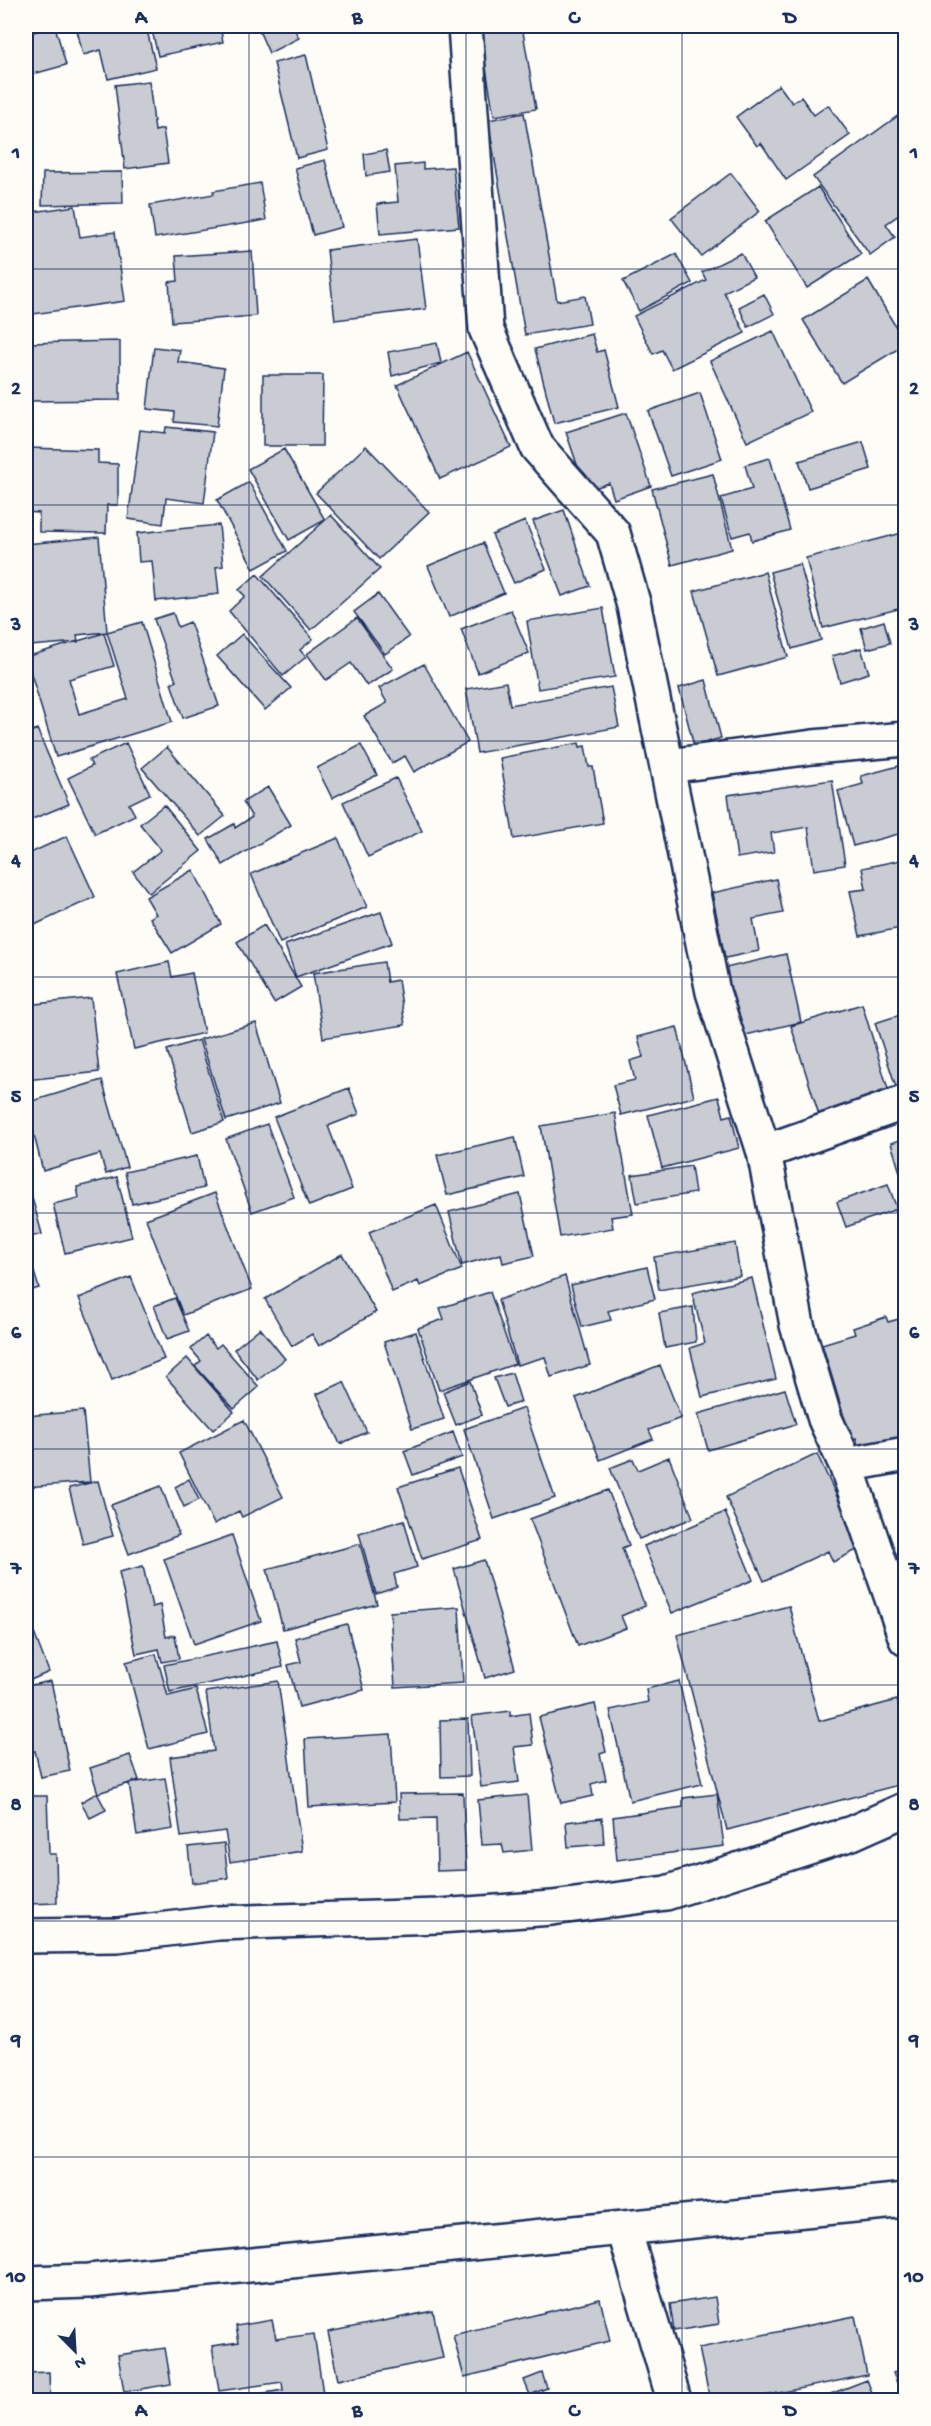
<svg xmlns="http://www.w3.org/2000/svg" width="931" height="2426" viewBox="0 0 931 2426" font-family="'Gochi Hand',sans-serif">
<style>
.building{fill:#c9ccd3;stroke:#1b2f5e;stroke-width:1.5}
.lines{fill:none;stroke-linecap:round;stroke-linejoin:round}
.street-casing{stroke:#1b2f5e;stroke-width:38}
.secondary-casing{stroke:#1b2f5e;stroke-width:38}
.street{stroke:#fdfcf7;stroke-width:33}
.secondary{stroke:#fdfcf7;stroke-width:33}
.grid{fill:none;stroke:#1b2f5e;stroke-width:1.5;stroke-opacity:0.55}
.neatline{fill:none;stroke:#1b2f5e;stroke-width:2}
.grid-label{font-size:20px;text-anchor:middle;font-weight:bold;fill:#1b2f5e}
</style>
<rect width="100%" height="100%" fill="#fdfcf7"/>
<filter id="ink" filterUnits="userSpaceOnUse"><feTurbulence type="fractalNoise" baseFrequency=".0167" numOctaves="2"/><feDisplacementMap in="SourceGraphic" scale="12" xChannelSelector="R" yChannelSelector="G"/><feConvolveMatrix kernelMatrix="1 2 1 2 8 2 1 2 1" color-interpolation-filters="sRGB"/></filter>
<g filter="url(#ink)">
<!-- building -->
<path class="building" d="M55,26l11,39 -40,11v-42z
M76,26h70l10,42 -48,11 -7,-29 -18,5z
M151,26h69l3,16 -65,14z
M257,26h36l6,12 -30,15z
M479,26h43l14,83 -42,7z
M306,55l22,95 -31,8 -23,-95z
M149,81l6,50 8,-2 5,34 -43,6 -10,-84z
M779,85l13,18 9,-6 13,18 14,-10 22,30 -64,45 -25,-37 -4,3 -21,-29z
M906,110v100l-20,14 9,13 -25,18 -57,-78z
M524,113l33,188 28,-5 5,28 -65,11 -37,-215z
M386,150l4,22 -24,4 -2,-22z
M325,160l17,67 -29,8 -18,-67z
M423,163v6l30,-2 6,60 -79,7 -3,-30 21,-2 -3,-36z
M122,172l1,31 -81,2 1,-32z
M731,173l29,38 -59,45 -30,-38z
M260,183l6,37 -111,18 -5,-33 64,-11 -1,-3z
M818,187l43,67 -54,34 -42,-67z
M75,206l5,31 35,-5 10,69 -99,14v-102z
M417,239l9,70 -91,11 -8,-70z
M252,251l4,65 -84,6 -3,-40 9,-1 -2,-25z
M741,253l13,24 -30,15 21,41 -73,36 -10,-19 -9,4 -19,-38 72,-36 -4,-8z
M676,254l16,29 -53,28 -16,-30z
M868,280l38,64 -64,39 -39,-63z
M764,294l10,20 -26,13 -9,-20z
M773,331l38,81 -64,30 -37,-81z
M592,334l5,18 7,-2 15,57 -65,16 -19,-74z
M120,341v59l-94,1v-58z
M437,343l4,20 -49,13 -4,-24z
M154,347l26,3 -2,12 46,6 -7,58 -43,-4 1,-10 -28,-3z
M467,352l44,95 -71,32 -43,-94z
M263,375h60l-1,71h-59z
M700,393l22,66 -51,17 -23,-65z
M626,413l25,73 -37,13 -5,-16 -23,8 -20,-59z
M166,427l47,5 -9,71 -38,-5 -3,26 -35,-5 12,-89 25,3z
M863,442l8,27 -63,19 -9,-27z
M366,446l63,66 -50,47 -63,-66z
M26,448l72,2v13l20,1v41h-11l-1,28 -67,-1v-19l-13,-1z
M284,449l41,71 -36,20 -41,-71z
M770,458l20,72 -38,11 -2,-9 -18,5 -11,-39 31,-9 -7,-24z
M713,474l19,75 -60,16 -20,-76z
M249,482l38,69 -33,18 -37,-69z
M564,510l26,76 -28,10 -29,-75z
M331,515l49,54 -69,61 -48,-54z
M525,521l21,48 -32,14 -22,-48z
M219,525l4,41 -7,1 3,27 -63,7 -4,-40 -13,1 -2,-29z
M906,532v75l-83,21 -17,-70z
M99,537l8,95 -30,3 1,7 -48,4 -4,-52v-50z
M483,543l21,50 -55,24 -21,-51z
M800,564l21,76 -29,9 -22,-77z
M765,572l23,85 -70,19 -24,-85z
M257,574l56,65 -13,11 6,7 -23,19 -54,-65 16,-15 -6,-6z
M378,594l31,43 -24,17 -31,-42z
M603,608l12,69 -77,12 -11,-68z
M511,610l18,43 -51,20 -17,-44z
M173,613l5,14 12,-5 29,84 -36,12 -12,-35 5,-2 -22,-62z
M357,618l36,51 -26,17 -16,-23 -25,17 -19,-26z
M884,621l6,22 -23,6 -6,-21z
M142,622l30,100 -116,35 -30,-100 78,-24 10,33 -45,13 10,35 49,-15 -21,-67z
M242,634l49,54 -26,22 -48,-54z
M861,648l8,25 -29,9 -8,-26z
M424,664l44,78 -54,30 -9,-16 -13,7 -28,-47 23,-13 -8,-15z
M706,680l15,58 -27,8 -15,-58z
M506,682l4,23 101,-18 8,40 -142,26 -11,-64z
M37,729l32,75 -39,16 -4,-10v-76z
M126,743l24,51 -21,10 6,11 -40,19 -27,-56 24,-12 -3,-6z
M579,743l1,4 5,-1 4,21h4l10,56 -89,16 -14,-81z
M361,745l16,30 -45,23 -15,-30z
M167,747l58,69 -25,20 -58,-68z
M906,764v68l-53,14 -15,-55 25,-7 -2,-8z
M396,778l26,53 -54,26 -25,-55z
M832,780l13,85 -31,5 -6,-43 -37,6 3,19 -37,6 -9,-63z
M268,787l23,38 -68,40 -15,-26 26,-15 1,4 17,-11 -9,-15z
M164,805l37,46 -52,42 -16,-21 28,-22 -21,-26z
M67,836l28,61 -69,32v-74z
M338,838l29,69 -87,36 -29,-69z
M906,859v68l-46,9 -10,-45 16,-2 -4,-21z
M193,870l28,54 -49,29 -22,-35 6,-4 -10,-17z
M776,879l7,34 -30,6 6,32 -34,7 -13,-65z
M381,912l11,31 -96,34 -11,-32z
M264,925l37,62 -27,16 -37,-61z
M906,934v31l-9,-28z
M786,954l15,68 -64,15 -16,-68z
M169,962l3,15 20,-4 12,60 -70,16 -17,-75z
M384,962l3,20 11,-2 7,45 -82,13 -10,-65z
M91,998l8,74 -73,8v-75z
M862,1004l27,88 -70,23 -28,-89z
M906,1013v74l-9,3 -22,-67z
M256,1023l24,80 -54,17 -25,-81z
M677,1027l17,70 -73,18 -8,-30 22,-5 -5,-19 13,-4 -5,-20z
M199,1040l25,82 -32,10 -25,-82z
M102,1080l25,87 -21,7 -6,-20 -57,17 -17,-68z
M349,1088l10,26 -31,12 24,63 -43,17 -35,-89z
M719,1097l5,20 7,-2 8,33 -77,20 -14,-53z
M615,1113l18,101 -22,3 2,11 -53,9 -19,-111z
M267,1124l27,73 -42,15 -26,-73z
M515,1137l9,40 -77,18 -10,-40z
M906,1138v54l-15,-49z
M197,1156l7,32 -72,16 -7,-32z
M691,1166l4,27 -58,10 -5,-28z
M117,1177l15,60 -67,16 -12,-49 26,-6 -2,-11z
M888,1184l9,25 -51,18 -9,-25z
M215,1193l37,96 -69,26 -37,-96z
M31,1194l11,40 -16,4v-43z
M520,1194l14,62 -31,7 -2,-9 -39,11 -13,-53z
M436,1205l26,64 -42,17 -2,-5 -26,11 -23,-60z
M735,1243l5,33 -81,14 -5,-33z
M28,1253l11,35 -13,4v-38z
M342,1254l34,58 -57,34 -7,-12 -20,12 -27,-47z
M647,1267l8,32 -47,12 3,9 -29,7 -11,-42z
M565,1276l25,89 -39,12 -6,-20 -28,8 -19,-65z
M131,1277l33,82 -52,21 -33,-82z
M752,1278l24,101 -74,18 -12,-49 15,-5 -13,-50z
M490,1292l25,72 -76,26 -21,-62 26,-9 -4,-11z
M175,1298l14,33 -22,8 -13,-33z
M693,1307l3,35 -31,6 -6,-35z
M886,1317l2,5 18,-5v125l-15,5 -2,-8 -30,9 -3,-10 -5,2 -29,-96 33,-10 -2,-6z
M260,1328l25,31 -27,21 -24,-31z
M416,1332l28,87 -32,10 -28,-87z
M206,1336l10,12 5,-4 38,43 -25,22 -39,-43 6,-5 -10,-12z
M187,1358l47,54 -21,18 -47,-53z
M660,1365l21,53 -32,12 4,9 -53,21 -24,-62z
M512,1373l9,29 -16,5 -11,-29z
M470,1381l12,34 -26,10 -13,-33z
M344,1382l23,50 -27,12 -23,-50z
M785,1389l11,35 -88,26 -10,-36z
M524,1408l31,90 -61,21 -30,-90z
M83,1411l7,71 -64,5v-71z
M244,1420l39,77 -41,20 -3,-6 -25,13 -35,-71z
M453,1432l9,25 -49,18 -9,-24z
M817,1454l44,94 -28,14 -5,-11 -64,30 -38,-84z
M669,1457l24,61 -54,21 -29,-71 23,-9 5,11z
M458,1468l24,72 -60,19 -24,-72z
M189,1479l10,21 -15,7 -9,-20z
M98,1481l15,55 -30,8 -14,-56z
M161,1486l18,49 -50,19 -18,-49z
M608,1490l21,55 -7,3 23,58 -24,10 5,12 -48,18 -48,-127z
M725,1512l28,68 -81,33 -28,-67z
M404,1520l13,47 -23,7 3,13 -21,7 -17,-61z
M232,1535l29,86 -67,23 -30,-85z
M360,1544l17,60 -94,25 -16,-60z
M484,1560l31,109 -30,9 -31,-109z
M143,1566l9,41 8,-2 6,32 9,-2 4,24 -17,3 -3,-13 -23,5 -17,-82z
M789,1606l30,115 78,-21 9,33v50l-179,47 -50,-195z
M459,1607l4,76 -68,4 -5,-75z
M26,1612l23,60 -23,10z
M347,1624l17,66 -65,17 -11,-42 13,-3 -6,-24z
M277,1641l6,26 -113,25 -6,-27z
M156,1654l12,42 28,-7 12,45 -59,15 -23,-87z
M51,1681l19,90 -29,6 -6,-26 -5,1 -4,-22v-44z
M278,1681l24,170 -72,11 -5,-31 -44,6 -11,-80 44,-6 -8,-59z
M679,1681l23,103 -72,17 -20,-91 38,-8 -2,-13z
M595,1704l11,48 -6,2 6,26 -15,4 2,12 -32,7 -22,-86z
M510,1711v5l19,-3 4,32 -19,2 5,35 -38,5 -9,-71z
M468,1719l2,57 -29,1 -1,-57z
M391,1734l4,68 -86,5 -4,-68z
M130,1755l9,25 -41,13 -8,-25z
M165,1778l8,51 -36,6 -8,-52z
M97,1793l9,17 -16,8 -9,-16z
M463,1793l3,77 -29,1 -1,-53 -36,1 -1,-25z
M717,1794l7,52 -107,14 -4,-43 70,-10v-9z
M527,1795l5,55 -28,3 -2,-9 -20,1 -4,-45z
M26,1796h21l2,58h7l1,49 -31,1z
M602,1818l2,26 -36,3 -2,-25z
M224,1843l4,35 -36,5 -4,-36z
M715,2297l4,27 -45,7 -4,-27z
M600,2299l10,42 -146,36 -11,-42z
M433,2311l10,47 -105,22 -10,-48z
M855,2316l12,59 -123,25h-34l-11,-52z
M272,2320l4,19 38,-5 10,66h-90l-1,-2 50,-8 -1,-8 -63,9 -7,-45 27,-4 -3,-16z
M165,2348l6,36 -47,8 -6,-37z
M906,2368v32h-2l-11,-27z
M49,2372l1,28h-24v-27z
M542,2373l5,15 -17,7 -6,-15z
M867,2380l8,20h-60z
M173,2394l1,6h-39z"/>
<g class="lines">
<defs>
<path id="street" d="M465,26l21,303 51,118 76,86 21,73 79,386 51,160 33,173 28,94 21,46 60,174
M668,766l145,-19 93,-8
M764,1152l142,-50
M846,1465l60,-11
M26,1936l91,-1 101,-12 221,-7 113,-8 114,-15 186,-60 54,-24
M624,2229l50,171"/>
<path id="secondary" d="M26,2283l63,-2 817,-81"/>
</defs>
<!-- street casing -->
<use href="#street" class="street-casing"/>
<!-- secondary casing -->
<use href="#secondary" class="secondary-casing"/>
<!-- street -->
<use href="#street" class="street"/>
<!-- secondary -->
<use href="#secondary" class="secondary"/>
</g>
</g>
<!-- grid -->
<path class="grid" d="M249,26v2374M466,26v2374M682,26v2374M26,269h880M26,505h880M26,741h880M26,977h880M26,1213h880M26,1449h880M26,1685h880M26,1921h880M26,2157h880"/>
<!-- margin -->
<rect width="931" height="2426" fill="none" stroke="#fdfcf7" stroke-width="66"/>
<!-- north arrow -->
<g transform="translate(75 2351) rotate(156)" stroke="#fdfcf7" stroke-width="4.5" paint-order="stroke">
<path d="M0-4.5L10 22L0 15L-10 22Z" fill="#1b2f5e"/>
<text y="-9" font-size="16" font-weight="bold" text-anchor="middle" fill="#1b2f5e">N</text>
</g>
<rect x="33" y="33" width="865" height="2360" class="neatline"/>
<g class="grid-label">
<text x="141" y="23">A</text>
<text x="357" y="23">B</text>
<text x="574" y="23">C</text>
<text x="790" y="23">D</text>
<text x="16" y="158">1</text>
<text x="914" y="158">1</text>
<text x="16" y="394">2</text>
<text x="914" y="394">2</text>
<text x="16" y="630">3</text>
<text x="914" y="630">3</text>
<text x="16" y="866">4</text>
<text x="914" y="866">4</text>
<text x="16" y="1102">5</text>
<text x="914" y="1102">5</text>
<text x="16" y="1338">6</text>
<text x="914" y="1338">6</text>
<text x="16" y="1574">7</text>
<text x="914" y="1574">7</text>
<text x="16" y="1810">8</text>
<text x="914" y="1810">8</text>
<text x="16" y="2046">9</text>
<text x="914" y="2046">9</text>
<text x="16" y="2282">10</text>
<text x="914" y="2282">10</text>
<text x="141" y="2416">A</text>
<text x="357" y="2416">B</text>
<text x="574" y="2416">C</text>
<text x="790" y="2416">D</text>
</g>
</svg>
